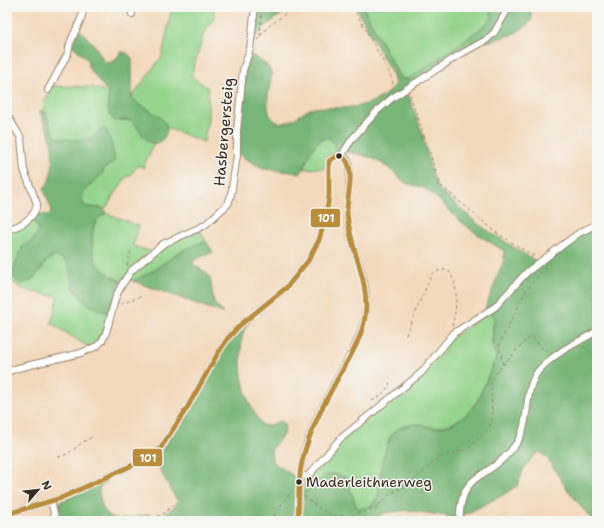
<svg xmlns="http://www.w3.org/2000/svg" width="604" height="528" viewBox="0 0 604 528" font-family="'Shantell Sans',sans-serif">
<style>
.green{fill:#94d48b;stroke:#687f54}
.forest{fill:#77b677;stroke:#59704a}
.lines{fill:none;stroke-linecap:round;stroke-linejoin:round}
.minor-casing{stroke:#97826d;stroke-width:8}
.path{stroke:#97826d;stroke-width:1;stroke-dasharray:3 3;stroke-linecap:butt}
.minor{stroke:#fff;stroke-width:6}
.bus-1-casing{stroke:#f6f6f2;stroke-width:8}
.bus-1{stroke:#ba8d3a;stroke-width:5}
.bus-dot{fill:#3b2a1e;stroke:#f6f6f2;stroke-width:1.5}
.labels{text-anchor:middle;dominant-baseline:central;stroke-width:3;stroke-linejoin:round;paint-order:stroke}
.bus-label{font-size:14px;fill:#3b2a1e;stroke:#f6f6f2;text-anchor:start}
.street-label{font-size:15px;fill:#3b2a1e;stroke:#f6f6f2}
.line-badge{stroke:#f6f6f2;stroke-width:1.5}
.badge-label{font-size:11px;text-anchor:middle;font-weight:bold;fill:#fff}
</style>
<rect width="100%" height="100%" fill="#f6f6f2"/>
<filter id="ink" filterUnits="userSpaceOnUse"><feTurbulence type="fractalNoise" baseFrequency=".025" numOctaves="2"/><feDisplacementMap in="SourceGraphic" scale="8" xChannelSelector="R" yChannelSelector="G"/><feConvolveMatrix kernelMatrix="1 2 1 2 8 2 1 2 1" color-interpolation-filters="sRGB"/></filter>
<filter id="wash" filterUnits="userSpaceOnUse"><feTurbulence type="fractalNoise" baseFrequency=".012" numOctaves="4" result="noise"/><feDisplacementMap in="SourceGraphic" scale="16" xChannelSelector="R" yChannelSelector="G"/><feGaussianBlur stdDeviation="0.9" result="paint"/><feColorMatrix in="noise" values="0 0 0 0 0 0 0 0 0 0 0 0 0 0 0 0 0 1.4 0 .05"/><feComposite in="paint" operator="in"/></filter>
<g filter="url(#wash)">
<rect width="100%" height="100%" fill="#f3d9bc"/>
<!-- green -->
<path class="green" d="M172,7h41c5,15 -7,17 -10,29 -3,14 -9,27 -12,40l17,12v30l-4,24 -37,-14 -1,-3 -15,-14 -13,-7 -6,-7 30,-41z
M363,7h127l2,11c-23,22 -52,39 -78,58l-5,3h-7l-12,-20z
M53,86c16,1 43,-2 56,8l-2,10 8,17 3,-1h13l18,21 5,2 -11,25 -5,-3 -8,11h-3l-23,35 -2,-3 -15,-1 -5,-4c0,-13 9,-19 18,-28 3,-3 4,-7 8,-9 4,-18 7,-24 -8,-37 -3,4 -6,9 -12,10 -8,3 -25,1 -33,-2l-11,-27 -1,-11 3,1z
M326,137l4,1 4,6 2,9c-8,3 -11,7 -11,15l-22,1c6,-12 10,-28 23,-32z
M106,213l33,13 -6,20 17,5 -13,12 -16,18c-8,-4 -17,-8 -23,-16 -7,-9 -8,-34 -2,-44 3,-4 7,-6 10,-8z
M32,219l5,7 2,5 -7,10 -9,5 -10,24v8l27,-6c6,-10 12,-23 25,-11 2,2 5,5 6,8 2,7 0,14 4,21 8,11 21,20 33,23l-7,27 -11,8 -39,-25 7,-26c-16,-4 -41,-5 -49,-20l2,-45z
M200,231l6,10 -19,7 -12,7 -24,17 -18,9 -6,-2 31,-30 16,-9z
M489,313l5,5 -2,23 4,17 -19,44 -11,13 -14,9 -17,4 -19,-4 -11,2 -8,3 -7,8 -8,25 -4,34 -6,9 -8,3h-7l-11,-30 -28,3 -7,8 -9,4 1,-10 6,-4 23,-30 70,-58 49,-53z"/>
<!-- forest -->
<path class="forest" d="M257,7h34l-23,17 -15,15z
M356,7h7l34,66 5,6h7l73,-51 10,-10 -2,-11h17l-17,28 -83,56 16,44 7,32 7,21 42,37 61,39 35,-26 22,-12v295h-4l-26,-32 -20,-31 -7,-6 -6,3 -10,13 -6,17 -15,10 -45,23 -49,-8 -25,3 -17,8h-308l-2,-11 3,-8 47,-22 -8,9c3,39 22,31 51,25l3,6c10,-4 18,-9 25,-18l-25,-44 9,-8 63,-105 16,-17 13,-11c-3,4 -8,8 -10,13 -3,7 -2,14 -3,22 -1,28 5,50 21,73l6,1 12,-5 4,3 1,8 -14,18 1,11c8,7 18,11 26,19l-1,16c5,-3 11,-5 15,-8 12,-12 16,-19 34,-10l11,30h7l8,-3 6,-9 4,-34 8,-25 7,-8 8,-3 11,-2 19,4 17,-4 14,-9 11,-13 19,-44 -4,-17 2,-23 -9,-9 19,-49v-9c-16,-10 -33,-20 -47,-33 -10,-9 -20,-22 -32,-29 -7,-4 -16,-3 -22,-8 -6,-5 -11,-10 -16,-14 -14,-11 -35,-17 -51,-14l-2,-9 -4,-6c-16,-3 -23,24 -29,35l-37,-4 -25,-14v-18l6,-67 6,-15 16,10 5,8c-2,14 -11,41 5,49 10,5 24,-9 33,-13 10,-3 21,-1 31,-1 19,-1 43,-6 54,-24l-2,-8z
M511,7h19l2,13c-13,15 -26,16 -45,22z
M80,30l16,17 8,15 6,1 6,-4 5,-7 6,1 5,5v39c2,2 4,5 6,7 8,6 20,9 26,17 6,8 1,21 -9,22 -10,1 -17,-17 -24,-23h-13l-3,1c-9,-7 -8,-17 -6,-27l-21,-27v-7l-16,-15z
M44,110c5,8 6,24 14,28 11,1 26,5 35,-1 4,-3 6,-7 10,-9l4,3c2,5 9,26 7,30 -1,4 -7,4 -9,7 -2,2 -2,4 -3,6 -9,10 -20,14 -20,29l5,4 16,1 3,5c-3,2 -7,4 -10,8 -6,10 -5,35 2,44 6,8 15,12 23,16l-13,32c-13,-4 -30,-14 -35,-27 -5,-12 1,-22 -14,-29 -17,-6 -23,41 -46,21v-8l10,-24 9,-5 7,-10 -2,-5 -5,-7 4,-6c29,9 7,-17 8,-25 11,-9 10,-42 5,-54 -3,-8 -7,-15 -9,-23z
M206,241l7,11 -19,8 -1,5 13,7 4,6 4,25 9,10 -90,-32 18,-9 24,-17 12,-7z"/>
</g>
<g filter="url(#ink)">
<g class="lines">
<defs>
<path id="minor" d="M131,7l1,7
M48,90l20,-37 2,-10 11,-24 3,-12
M7,115l14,23 3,32 13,34c-2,14 -17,23 -30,25
M342,156l3,-6 7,-11 26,-29 14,-12 67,-43 27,-15 8,-7 15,-26
M7,372l11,-4 63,-15 16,-7 5,-5 4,-8 10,-37 7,-13 8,-12 32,-27 36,-16 7,-4 22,-20 3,-9 6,-40v-24l6,-61 7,-21 5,-42
M300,477l8,-1 32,-37 81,-66 33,-40 41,-26 32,-35 25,-19 27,-20 18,-9
M51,501l5,20
M7,514l54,-16 85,-39 14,-10 27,-41 31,-55 10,-15 11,-12 48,-39 21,-26 11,-21 7,-23 3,-22v-34c3,-3 8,-6 13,-5 14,3 5,43 5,54 0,38 25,66 18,107 -5,26 -22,50 -34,73 -11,22 -23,44 -28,68 -5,20 -4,42 -5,63
M460,521c-1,-12 2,-28 10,-37 5,-6 11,-9 17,-13 11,-7 21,-16 29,-27 16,-23 6,-53 23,-74 16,-18 38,-27 58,-39"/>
</defs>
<!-- minor casing -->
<use href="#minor" class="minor-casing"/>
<!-- path -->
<path class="path" d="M353,7l37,67 3,10v6
M260,36l2,-29
M257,40l11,-13 26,-20
M410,95l31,91 56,47 38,24
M127,266l4,-17
M121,304l21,-8
M406,335l26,-61c6,-4 10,-5 17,-3 11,16 7,38 3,56
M583,346l14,12
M503,364l-4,-19 27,-54 22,-27
M372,401c9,-5 14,-9 18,-18
M58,457c14,-2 22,-16 35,-20
M304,496l13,11 14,8 19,1 27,-9 12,-12 8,-5 11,-4 27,-25 7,-4 26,-8 21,-21 3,-8 -1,-37 4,-9 32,-35 6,-2 9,12 8,3
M146,521l17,-7 14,-12
M270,521l14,-20 8,-10
M346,521l4,-4"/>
<!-- minor -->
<use href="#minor" class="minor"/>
<defs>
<path id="bus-1" d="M7,514l54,-16 85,-39 14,-10 27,-41 31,-55 10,-15 11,-12 48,-39 21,-26 11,-21 7,-23 3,-22v-34l6,-4 7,-1c15,10 5,39 5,54 1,37 24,70 18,107 -4,27 -22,50 -34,74 -13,24 -25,49 -30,76 -3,18 -2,36 -3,54"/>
</defs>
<!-- bus-1 casing -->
<use href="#bus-1" class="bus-1-casing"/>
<!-- bus-1 -->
<use href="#bus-1" class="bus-1"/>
</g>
</g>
<!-- markers -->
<g class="bus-dot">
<circle cx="339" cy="156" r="3.5"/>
<circle cx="299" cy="482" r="3.5"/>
</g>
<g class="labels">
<!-- bus labels -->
<g class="bus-label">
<text x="306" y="482">Maderleithnerweg</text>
</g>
<!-- street labels -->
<g class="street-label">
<text transform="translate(224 132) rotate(-85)">Hasbergersteig</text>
</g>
</g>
<g class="line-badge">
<rect x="310" y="208" width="31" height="20" rx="4" fill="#ba8d3a"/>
<rect x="132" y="448" width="31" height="19" rx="4" fill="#ba8d3a"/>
</g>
<g class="badge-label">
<text x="326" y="222">101</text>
<text x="148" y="462">101</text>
</g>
<!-- margin -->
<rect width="604" height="528" fill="none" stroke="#f6f6f2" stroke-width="24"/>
<!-- north arrow -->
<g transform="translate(38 490) rotate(62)" stroke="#f6f6f2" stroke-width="3" paint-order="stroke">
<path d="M0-3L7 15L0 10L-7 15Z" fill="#3b2a1e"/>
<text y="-6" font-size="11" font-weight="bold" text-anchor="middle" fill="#3b2a1e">N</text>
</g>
</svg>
